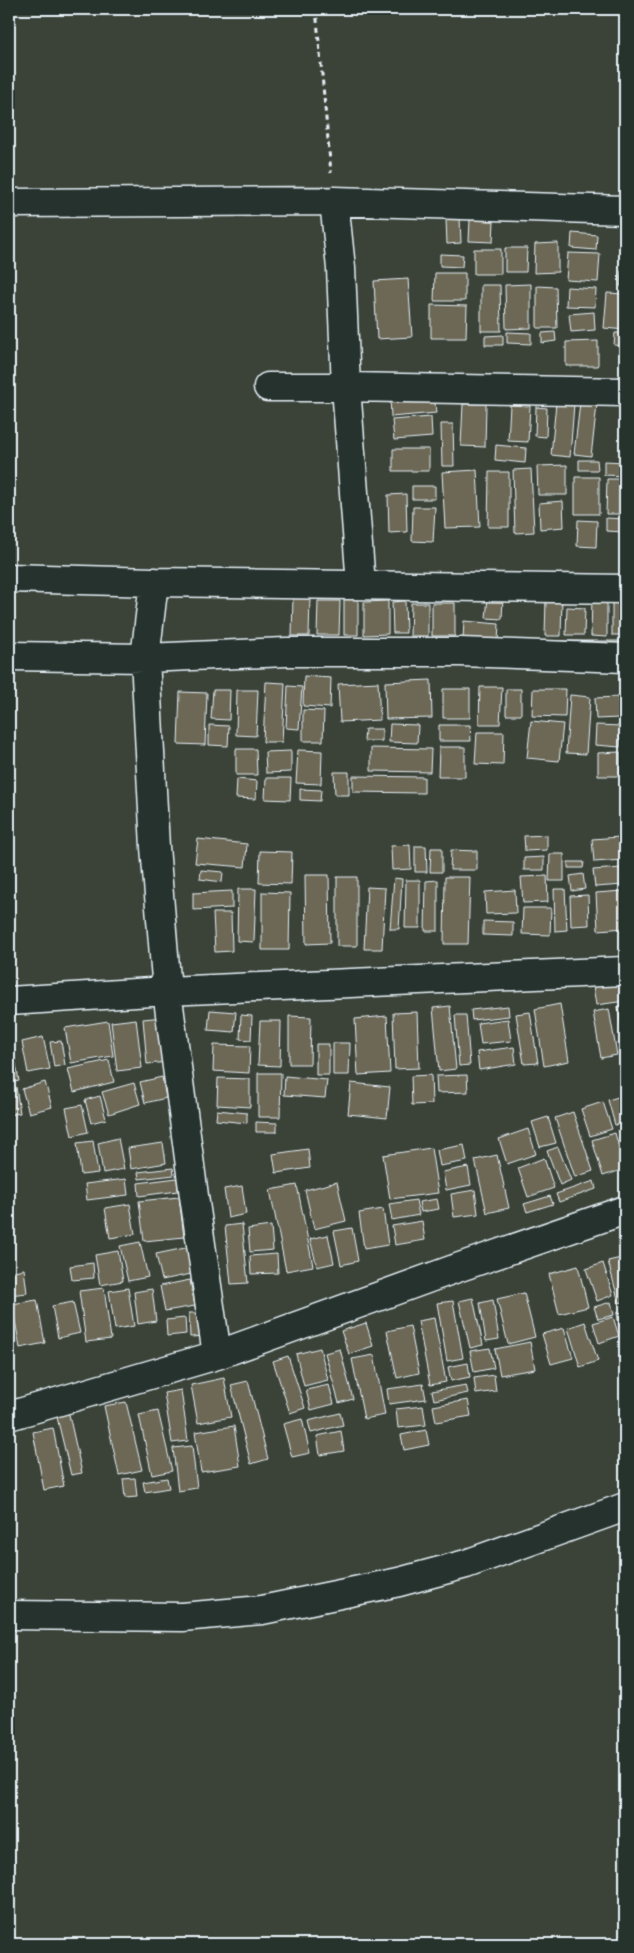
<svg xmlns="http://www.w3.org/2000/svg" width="634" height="1953" viewBox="0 0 634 1953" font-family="Caveat,sans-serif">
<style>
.building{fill:#6c6855;stroke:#e8f1f8}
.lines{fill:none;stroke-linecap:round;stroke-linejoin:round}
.minor-casing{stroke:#e8f1f8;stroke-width:31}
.path{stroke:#e8f1f8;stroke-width:3;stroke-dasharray:5 4;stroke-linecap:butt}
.minor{stroke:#26332d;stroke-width:28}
</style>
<rect width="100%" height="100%" fill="#3b4339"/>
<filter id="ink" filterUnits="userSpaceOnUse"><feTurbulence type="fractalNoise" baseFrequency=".02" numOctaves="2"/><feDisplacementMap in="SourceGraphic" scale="10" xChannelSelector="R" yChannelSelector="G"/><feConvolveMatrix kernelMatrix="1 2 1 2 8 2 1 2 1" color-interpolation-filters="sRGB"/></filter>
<g filter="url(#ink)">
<!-- building -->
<path class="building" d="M460,218l1,25 -14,1 -1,-25z
M470,220l24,1 -1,21 -24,-1z
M572,233l25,2 -1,15 -25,-2z
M558,243v29l-24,1 1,-29z
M505,248h22l-1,24h-21z
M474,249h27v25h-27z
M568,253l32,1 -2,28 -32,-2z
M440,254l23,1 -1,12 -22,-1z
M621,271h4v15h-5z
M435,273h30v28h-31z
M408,279l4,58 -35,2 -3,-58z
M531,284v44l-25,1 -1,-44z
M481,285h19l1,46h-20z
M537,286l19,1 1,41h-20z
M567,287l29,2 -1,18 -29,-1z
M607,293l18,1v36l-21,-2z
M431,305l36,1 -1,32h-35z
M594,312l1,18 -24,2 -2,-18z
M507,332l24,1v11l-24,-1z
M555,332l1,9 -14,2v-10z
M615,333h10v13l-11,-1z
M503,335v10h-18v-9z
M598,341v25h-32v-24z
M434,393l2,20 -45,4 -1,-21z
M556,403l18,1 -4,53 -19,-2z
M580,403l17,2 -6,51 -17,-2z
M463,404h23l-1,43 -24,-1z
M510,405l20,1 -2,36 -20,-1z
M536,407l11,1 -1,29 -11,-1z
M431,417l1,20 -38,3 -2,-20z
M441,424h12l1,42h-12z
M496,445l30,3 -1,15 -30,-3z
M393,449h36v22h-36z
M579,460h18l1,10h-19z
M604,461l21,1v14l-21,-1z
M567,465v30h-29l-1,-29z
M531,469l3,63 -19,1 -2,-63z
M477,470l3,57 -35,1 -3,-56z
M489,472h20v55h-21z
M575,477h24v37h-24z
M607,479h18v35h-19z
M412,486h23v13h-23z
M406,494l1,38 -18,1 -1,-38z
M563,501l1,26 -24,2 -1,-26z
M413,507h22l-2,35 -21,-1z
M606,518l19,1v13l-19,-1z
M578,520l19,1 -1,26 -19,-1z
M293,597h17l-1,39h-17z
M488,597l15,1 -1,21 -16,-1z
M546,598h16l-1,38h-16z
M592,598h15v39l-16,-1z
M344,599h14v36h-14z
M612,600h13v35h-13z
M318,601h22l-1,34h-22z
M388,601v33l-24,1v-33z
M405,601l1,32h-13l-1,-31z
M411,603h17v33h-18z
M432,603h23v33h-23z
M567,607l18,1 -1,27h-18z
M464,621l35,3 -1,18 -35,-3z
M552,641h73v6l-73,-1z
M304,676l27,2 -1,30 -27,-2z
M431,680l1,38 -46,1 -1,-37z
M266,682l19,1 -3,59h-19z
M378,682l2,38 -40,2 -2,-38z
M288,686l14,1 -3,42 -13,-1z
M480,687h22l-2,37h-21z
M443,689h27v29h-27z
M506,689h15v26h-15z
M533,689h33l-1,28 -33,-1z
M213,690h17l-1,30 -18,-1z
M237,690h21l-2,46 -20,-1z
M180,692l27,1 -2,52 -27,-1z
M570,695l20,2 -4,57 -20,-1z
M618,697l1,21 -23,1 -1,-21z
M303,710l21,1 -1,30h-20z
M531,721l32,3 -4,37 -32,-3z
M390,724l28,1 -1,18 -28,-1z
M209,725l20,1 -1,20 -19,-1z
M439,725h31l1,16h-32z
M596,725l25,1 -1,21 -25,-2z
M365,729h17v12h-18z
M477,732h27l-1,33 -28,-1z
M439,747h26v30h-27z
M371,748l60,1 -1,23 -59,-1z
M236,749h20l1,26h-21z
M298,750l24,1 -1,33 -25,-1z
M291,751v21l-25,1 -1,-21z
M620,752v24h-22v-23z
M334,772h15v23h-14z
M353,776l71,1v16l-71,-1z
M266,778h25l-1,22 -25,-1z
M237,779l20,2 -1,18 -20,-1z
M300,789l21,1 -1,11 -20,-1z
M547,835v15l-22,1 -1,-15z
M620,837l3,23 -29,2 -2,-23z
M198,839l49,5 -2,23 -50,-4z
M410,845l1,24 -19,1 -1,-24z
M415,846h11l1,26h-12z
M431,848h11v24h-12z
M451,850l26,1v19h-27z
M260,851l32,1 -1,32 -32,-1z
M550,854h14v27h-15z
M544,857v13h-20v-12z
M568,862h16l-1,6h-15z
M622,868l2,17 -29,2 -2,-17z
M201,870l22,2 -1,10 -22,-3z
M583,874l2,15 -13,2 -2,-15z
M305,875h24l1,68 -24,1z
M547,876l1,26 -25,1 -2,-26z
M337,877h20v69h-20z
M445,877h25l-2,67h-24z
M394,878l8,1 -3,50h-9z
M406,880h14v48h-15z
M438,880v51h-13l1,-50z
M367,887l18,1 -3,61h-18z
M238,889h18l-2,53 -17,-1z
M554,889h11l2,41 -12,1z
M515,890l1,23 -30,1 -1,-22z
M232,891v17l-39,2v-17z
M623,891l2,37 -27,2 -2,-37z
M262,892l28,1 -1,57h-27z
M588,895l1,30 -18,1 -1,-30z
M523,908h28l-1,27 -28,-1z
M213,913h18l1,38 -17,1z
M483,921l30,1v14l-30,-1z
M622,982l3,19 -29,4 -3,-19z
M560,1004l9,57 -25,5 -9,-57z
M625,1005v48h-1l-6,-47z
M450,1006l6,63 -17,2 -6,-63z
M508,1006l1,10 -37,4 -1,-10z
M609,1009l8,46 -16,3 -8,-46z
M210,1010l26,2 -2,20 -26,-2z
M417,1012l2,56 -24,1 -2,-56z
M530,1012l8,51 -14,1 -8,-50z
M241,1015l11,1 -1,24 -11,-1z
M455,1015h11l4,50 -11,1z
M289,1016l22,1 -1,47h-21z
M387,1016l3,57 -32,2 -3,-56z
M163,1017l5,45 -21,2 -4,-45z
M136,1019l6,49 -25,3 -6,-49z
M508,1019l3,22 -30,3 -3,-21z
M108,1021l5,35 -42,7 -6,-35z
M260,1021h21l-1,45 -22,-1z
M43,1037l7,32 -22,4 -6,-31z
M61,1041l4,24 -11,2 -4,-25z
M333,1043h17l-1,32h-16z
M316,1044h13v31h-13z
M214,1045l36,1 -1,27 -36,-2z
M514,1047l2,17 -37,6 -2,-18z
M15,1059l4,22 -10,2v-23z
M109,1060l5,22 -40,10 -6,-23z
M258,1073h23l-1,44h-22z
M431,1075l1,29 -20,1 -1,-29z
M467,1075l1,17 -31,1 -1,-17z
M285,1076l42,4 -2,18 -41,-3z
M162,1077l4,21 -21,5 -5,-21z
M218,1078l32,1v28l-33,-2z
M45,1082l7,25 -23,6 -7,-24z
M134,1083l6,21 -31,10 -7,-22z
M351,1083l39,4 -3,31 -39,-4z
M16,1087l4,26 -11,2v-27z
M625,1095v27l-10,3 -7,-25z
M100,1096l6,23 -15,4 -6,-23z
M603,1102l9,27 -22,7 -9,-27z
M82,1105l6,27 -16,4 -6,-28z
M217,1110l30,3v10l-31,-3z
M573,1112l20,59 -18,6 -20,-59z
M548,1117l8,26 -16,4 -8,-25z
M256,1122l21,1v9h-21z
M625,1127v26l-7,-24z
M528,1129l8,25 -29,10 -8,-25z
M615,1133l10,36 -22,7 -11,-36z
M118,1138l6,31 -21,4 -5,-30z
M93,1141l5,32 -17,2 -4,-32z
M163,1143l3,20 -35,6 -3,-21z
M464,1145l3,16 -27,5 -3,-16z
M558,1147l13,33 -11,5 -13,-34z
M431,1148l7,45 -48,6 -7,-44z
M308,1149l2,19 -34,5 -3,-19z
M497,1155l12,53 -22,5 -12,-53z
M544,1158l10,30 -26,9 -10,-29z
M468,1167l3,18 -25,5 -3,-18z
M173,1168l1,7 -35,4 -1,-7z
M177,1178l1,13 -39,5 -1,-13z
M126,1179l2,16 -41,5 -2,-16z
M594,1181l2,8 -37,13 -3,-8z
M337,1182l9,39 -32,8 -9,-39z
M297,1185l16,81 -27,5 -16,-81z
M242,1186l4,28 -18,4 -4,-29z
M475,1190l3,24 -24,3 -3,-23z
M550,1196l3,8 -26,8 -3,-8z
M179,1197l5,40 -40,4 -5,-40z
M437,1199l2,10 -18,3 -2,-10z
M416,1200l3,15 -27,5 -3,-16z
M130,1204l5,30 -25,4 -5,-30z
M383,1209l5,36 -24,4 -5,-36z
M422,1221l3,19 -30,5 -3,-19z
M242,1224l6,59 -17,1 -6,-58z
M271,1226l2,24 -23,2 -2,-23z
M352,1228l6,33 -17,4 -7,-34z
M328,1235l6,28 -17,4 -7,-28z
M140,1242l8,35 -20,4 -8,-35z
M190,1247l6,26 -34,7 -6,-26z
M118,1251l5,30 -23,4 -5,-30z
M277,1254l1,19 -27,1 -1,-18z
M621,1258l4,17v26l-6,2 -11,-42z
M93,1263l1,15 -22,2 -2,-14z
M603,1263l10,32 -16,6 -11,-32z
M578,1266l10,41 -29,7 -10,-40z
M24,1269l3,24 -18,2v-23z
M190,1280l5,26 -30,5 -5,-25z
M104,1288l7,51 -25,3 -7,-51z
M128,1288l6,38 -19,3 -6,-38z
M152,1289l4,32 -18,3 -4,-32z
M524,1293l11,44 -27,7 -11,-45z
M473,1298l10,47 -13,3 -11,-47z
M37,1300l8,43 -25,5 -8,-44z
M493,1300l6,39 -13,2 -6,-38z
M453,1301l10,57 -16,3 -10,-58z
M73,1302l7,31 -22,5 -6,-32z
M611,1302l3,13 -16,4 -4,-12z
M9,1309l6,39 -6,1z
M625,1312v20l-5,1 -3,-20z
M189,1313h18l2,23 -19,1z
M613,1317l6,19 -20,7 -6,-20z
M185,1318l1,16 -19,2 -1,-16z
M434,1318l12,64 -16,3 -12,-64z
M585,1322l13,39 -18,6 -12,-39z
M366,1323l7,23 -24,8 -8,-23z
M410,1326l9,47 -22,5 -10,-47z
M564,1328l9,30 -22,6 -9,-30z
M530,1342l5,27 -35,6 -5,-26z
M320,1348l8,32 -24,6 -8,-32z
M490,1348l4,20 -20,4 -4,-21z
M340,1349l13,50 -14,4 -14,-50z
M374,1355l11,60 -21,4 -12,-60z
M288,1356l17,52 -15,5 -17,-52z
M468,1363l2,14 -19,4 -3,-14z
M494,1375l2,16 -20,3 -2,-16z
M224,1378l7,39 -33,6 -7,-38z
M248,1381l20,78 -17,5 -20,-79z
M423,1384l3,15 -37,5 -2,-15z
M329,1385l5,19 -23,6 -5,-20z
M466,1385l2,8 -34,7 -2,-9z
M181,1390l7,51 -16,2 -8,-50z
M468,1400l3,16 -35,6 -3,-16z
M126,1402l16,68 -23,5 -15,-69z
M423,1406l3,19 -28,3 -2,-19z
M68,1410l14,63 -11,2 -15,-62z
M158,1411l14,60 -20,4 -13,-60z
M340,1413l3,12 -32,8 -3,-12z
M302,1419l8,34 -18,4 -9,-33z
M234,1426l6,40 -39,6 -6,-40z
M53,1428l11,58 -20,4 -11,-58z
M426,1430l3,15 -25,5 -3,-15z
M341,1431l3,20 -24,4 -3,-19z
M192,1446l5,42 -19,3 -5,-43z
M135,1478l2,19 -12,1 -2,-19z
M167,1478l2,10 -24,4 -2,-10z"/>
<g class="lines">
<defs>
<path id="minor" d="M334,201l7,67 5,119 15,198
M9,203l325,-2 291,9
M268,387h78l279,5
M9,578l145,4 471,7
M154,582l-9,76 10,189 12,144 27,205 23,159 240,-87 168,-58
M9,656l136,2 141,-6h174l165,6
M9,1001l158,-10 458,-20
M9,1416l208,-61
M9,1615l173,2 80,-7 137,-28 67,-18 159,-57"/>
</defs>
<!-- minor casing -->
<use href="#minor" class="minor-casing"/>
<!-- path -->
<path class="path" d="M316,9l15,164"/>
<!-- minor -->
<use href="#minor" class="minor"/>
</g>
</g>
<!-- margin -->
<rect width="634" height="1953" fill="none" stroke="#26332d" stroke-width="30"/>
<rect x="15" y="15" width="604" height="1923" fill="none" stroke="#e8f1f8" stroke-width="2" filter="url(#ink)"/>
</svg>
